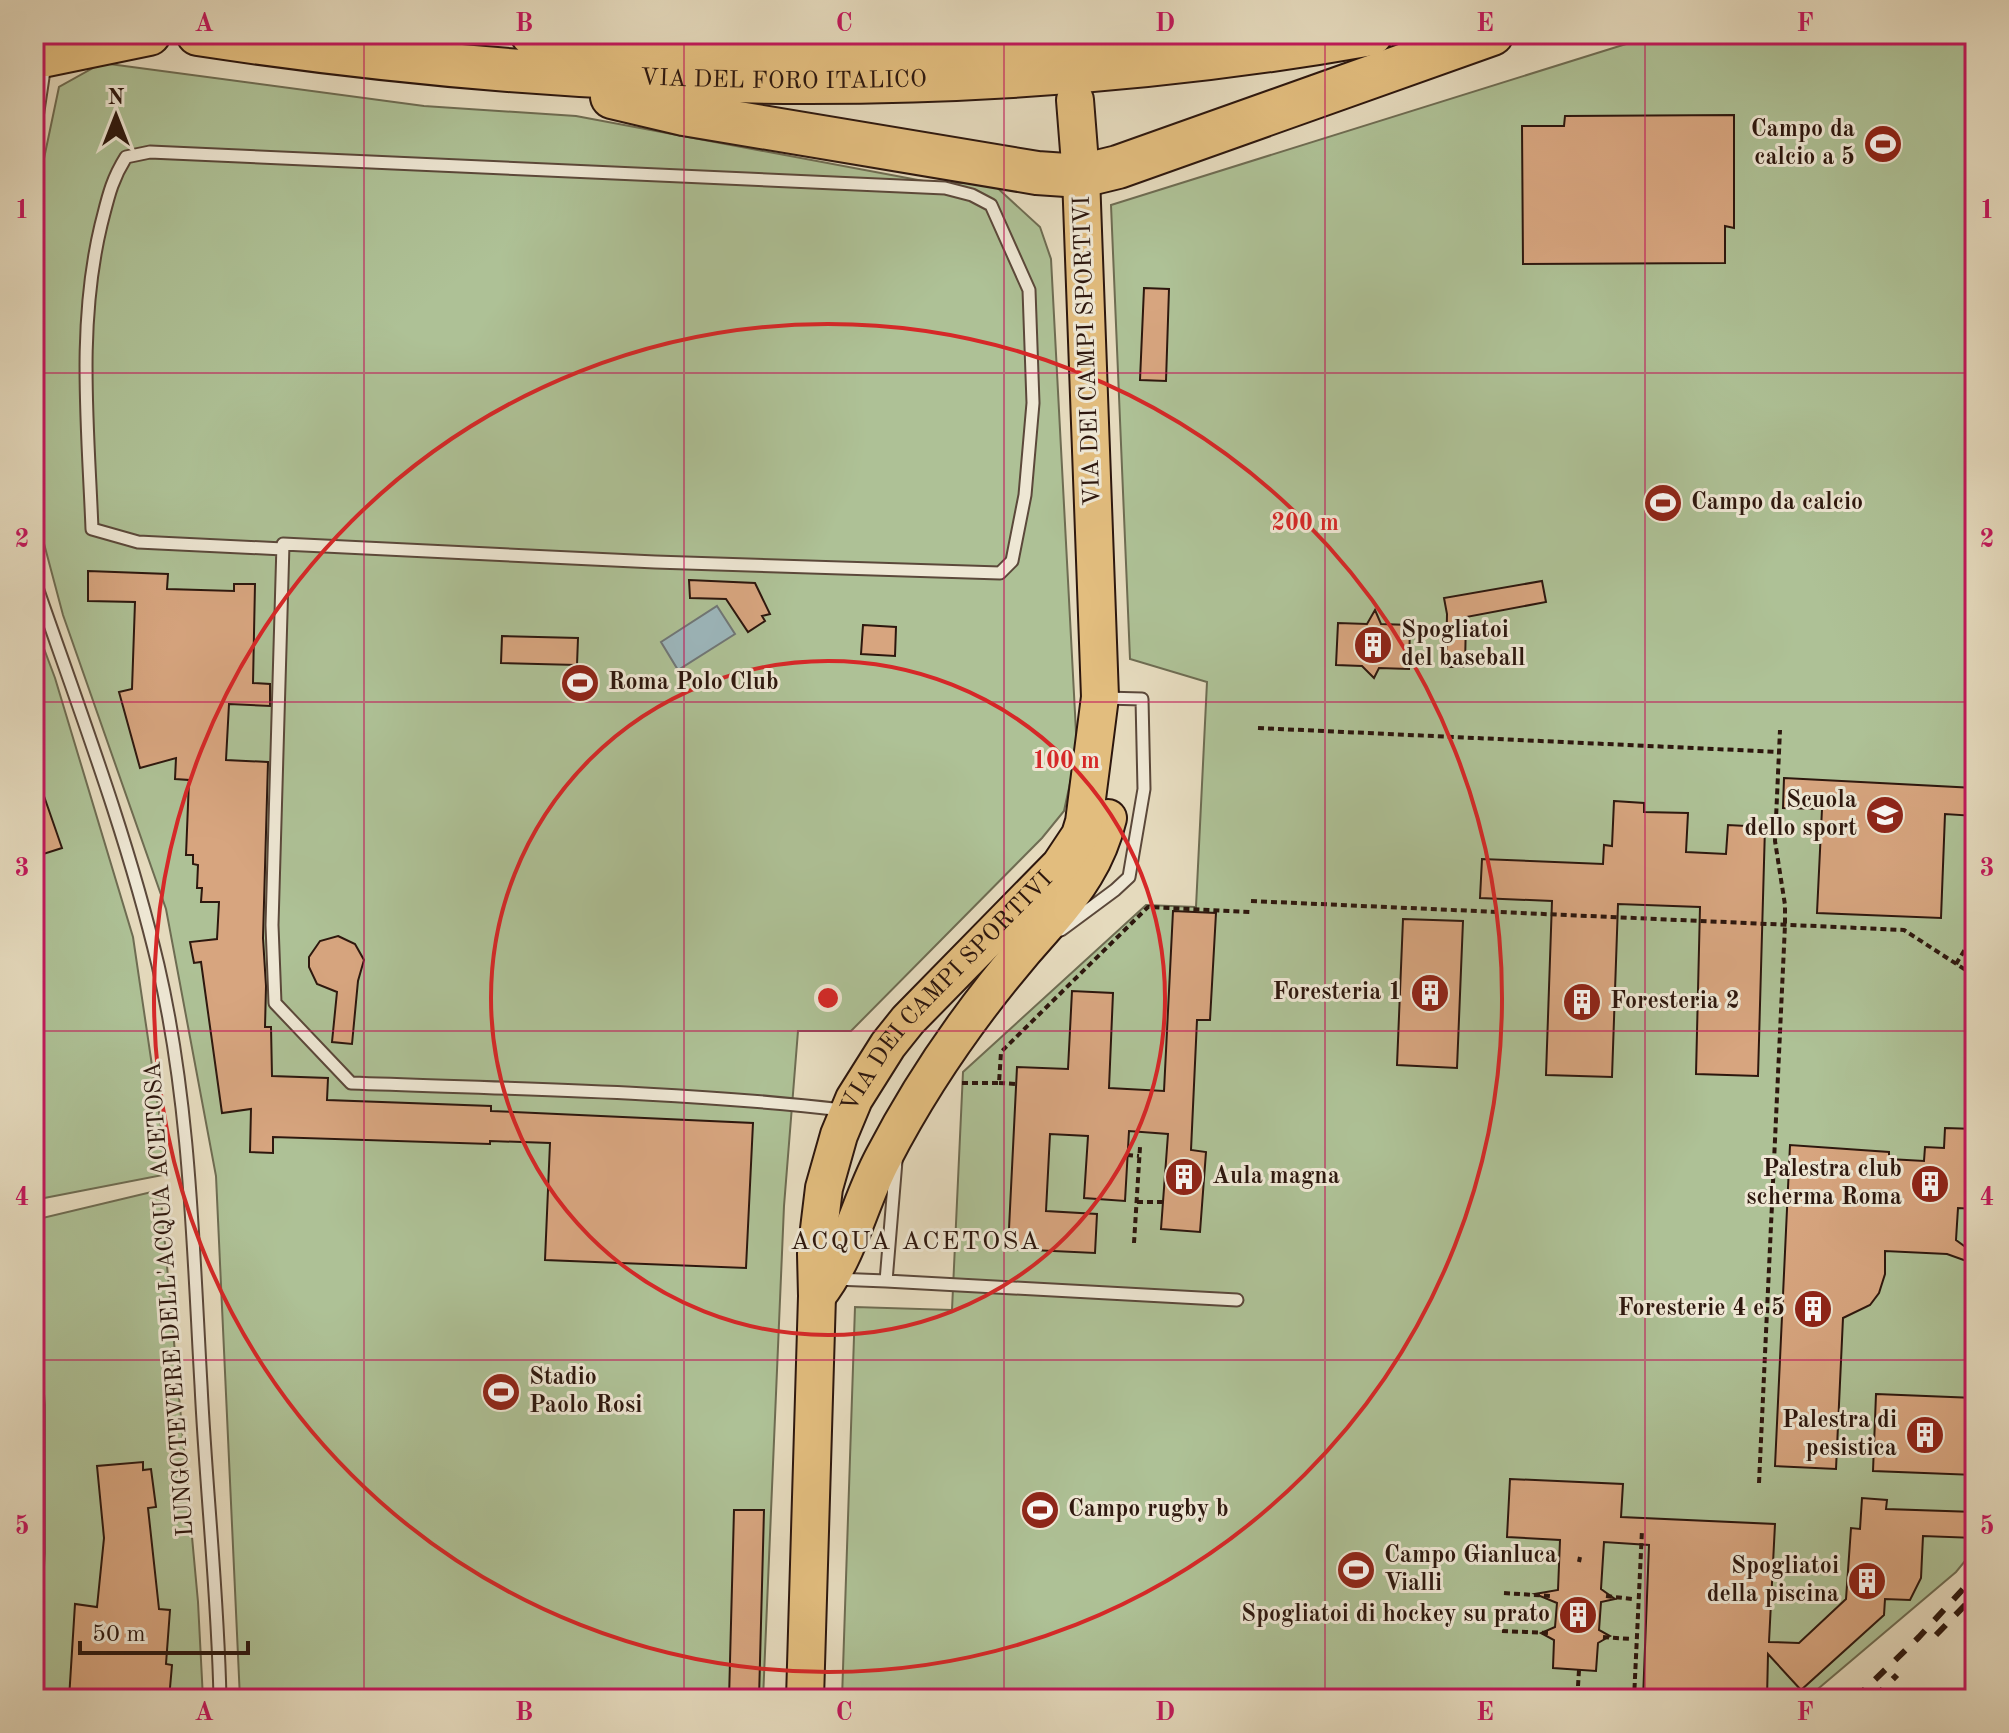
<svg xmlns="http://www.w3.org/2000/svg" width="2009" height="1733" viewBox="0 0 2009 1733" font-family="'Old Standard TT',serif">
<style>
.green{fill:#aec196;stroke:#6e6c52;stroke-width:2}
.water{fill:#9cb7bd;stroke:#707777;stroke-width:2}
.building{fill:#d7a57f;stroke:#2d170e;stroke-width:2}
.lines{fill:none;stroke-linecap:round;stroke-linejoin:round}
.lane-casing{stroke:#5b483a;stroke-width:15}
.primary-casing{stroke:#2d170e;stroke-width:40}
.highway-casing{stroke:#2d170e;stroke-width:46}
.path{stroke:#2d170e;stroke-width:4;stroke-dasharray:6 4;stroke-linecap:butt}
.lane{stroke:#eee7d4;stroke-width:11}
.primary{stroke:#e2bd7e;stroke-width:36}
.highway{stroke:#e2bd7e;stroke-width:42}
.rail{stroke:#2d170e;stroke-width:6;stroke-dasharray:14 14;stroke-linecap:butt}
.grid{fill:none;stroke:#c2185b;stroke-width:2;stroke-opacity:0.55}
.ring{fill:none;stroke:#d62828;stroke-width:4}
.labels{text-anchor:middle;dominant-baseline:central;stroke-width:6;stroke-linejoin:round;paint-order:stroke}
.street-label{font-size:24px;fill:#2d170e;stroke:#eee7d4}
.poi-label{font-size:24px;font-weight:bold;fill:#2d170e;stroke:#eee7d4;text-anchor:end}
.neighbourhood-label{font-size:26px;letter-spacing:2px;fill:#2d170e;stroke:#eee7d4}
.centre{fill:#d62828;stroke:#eee7d4;stroke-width:4}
.ring-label{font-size:24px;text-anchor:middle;font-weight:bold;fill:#d62828;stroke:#eee7d4;stroke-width:6;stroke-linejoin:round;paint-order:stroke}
.neatline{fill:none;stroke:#c2185b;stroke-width:3}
.grid-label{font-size:26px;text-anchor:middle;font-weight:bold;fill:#c2185b}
</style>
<rect width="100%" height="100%" fill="#e5dabd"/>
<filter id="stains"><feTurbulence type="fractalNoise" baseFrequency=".0025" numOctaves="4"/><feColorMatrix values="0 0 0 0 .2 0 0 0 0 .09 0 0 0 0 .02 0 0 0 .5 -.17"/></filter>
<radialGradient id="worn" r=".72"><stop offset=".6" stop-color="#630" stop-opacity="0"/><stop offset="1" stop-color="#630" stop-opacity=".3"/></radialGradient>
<!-- green -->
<path class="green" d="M1658,34h317v1515l-19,23 -150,127h-964l13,-392 97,3 11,-238 183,-167 50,2 11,-225 -77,-23 -19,-454z
M102,63l322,43 152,10 358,67h58l48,44 11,32 26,492 -13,60 -22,27 -191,193h-53l-14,175 -21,493h-523l-24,-523 -50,-267 -103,-294 -29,-109v-300l25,-119z
M34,622l21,56 78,259 35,237 -134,26z
M160,1190l38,412 5,97h-169l11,-146v-148l-11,-122v-63z"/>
<!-- water -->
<path class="water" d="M717,606l18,28 -57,36 -17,-28z"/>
<!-- building -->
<path class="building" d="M1734,115v113l-9,-2v37l-202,1 -1,-138h42l1,-10z
M1144,288l25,1 -3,92 -26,-1z
M88,571l80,3 -1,15 67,2v-7h21l-2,99 17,1v22l-41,-2 -3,56 42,2 -5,176 3,48 -1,41h6l1,49 56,2 -1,22 164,6v5l262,12 -7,145 -201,-8 5,-117 -60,-2v3l-217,-7v16l-23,-1 1,-43 -29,4 -21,-151 -7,1 -4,-21 27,-3 2,-37h-18l1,-14h-5l1,-23 -5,-1v-9h-7l3,-75 -14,-1 1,-21 -36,10 -21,-76 13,-3 3,-87 -47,-1z
M689,580l66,3 15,31 -8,2 3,5 -17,11 -22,-33 -36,-1z
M1542,581l4,21 -80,15 -1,50h-19l1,-53 -3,-16z
M1375,610l6,14 29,1 -1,44 -30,-1 -5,10 -12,-12 -26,-1 2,-42 29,1z
M863,625l33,2 -1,29 -34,-2z
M502,636l76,2 -1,27 -76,-2z
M34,776h3l25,72 -28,9z
M1784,778l191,10v28l-30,-2 -4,104 -124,-5 5,-104 -39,-1z
M1614,801l30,2v9l44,1 -2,39 40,2 2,-29 37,2 -7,249 -62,-2 4,-167 -82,-3 -6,173 -66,-2 6,-174 -72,-3 2,-39 121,5 1,-19 8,1z
M1173,911l43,2 -6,107h-13l-6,130 15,2 -6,80 -39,-3 7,-95 -39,-3 -4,70 -41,-3 4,-62 -38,-2 -4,77 51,3 -2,39 -87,-4 9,-182 51,2 4,-78 41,2 -4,95 55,3z
M1403,919l60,2 -6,147 -60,-3z
M338,936l17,8 9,16 -6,21 -6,63 -20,-2 5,-50 -20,-8 -8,-17v-10l11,-16z
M1945,1128l30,1v80l-17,-1 -2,32 19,14v10l-28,-10 -62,-3v23l-6,19 -9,12 -27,13 -7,151 -61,-3 15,-321 99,7v7l35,2 1,-14 19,1z
M1876,1394l99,4v77l-102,-4z
M143,1462v8l8,-1 5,38 -8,1 11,101 11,1 -4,54 6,1 -3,34h-100l6,-95 22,3 7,-69 -7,-72z
M1510,1479l113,5 -2,33 154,7 -6,118 30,1 47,-44 5,-71 9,1 2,-31 25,2 -1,9 89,3v26l-52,-2 -2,42 -11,22 -25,-1 -1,16 -83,75 -33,-36 -1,45h-124l6,-154 -45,-3 -3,47 14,10 -14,3 -2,28 11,6 -12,7 -2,28 -43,-3 1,-28 -13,-7 14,-6 2,-24 -22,-9 23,-4 2,-50 -53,-3z
M734,1510h30l-5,189h-30z"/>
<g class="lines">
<defs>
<path id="lane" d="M34,138l11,-74
M283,549l-145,-7 -46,-13c-4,-102 -15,-204 9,-304 7,-27 10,-44 25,-68l24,-5 795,36 27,7 19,10 38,85 4,113 -8,92 -13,66 -12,12 -345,-11 -372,-18 -11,381 3,78 76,80c164,6 329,8 492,27
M34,579c44,127 93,255 124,386 32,137 35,281 43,420 5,105 17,209 19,314
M1061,930l54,-40 14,-13 15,-88 -2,-90 -37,-1
M835,1279l51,2 10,-120
M886,1281l351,19"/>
<g id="primary">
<path d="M817,1296c32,-40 42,-93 66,-138 44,-85 101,-164 165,-235 28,-32 50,-63 60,-105"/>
<path id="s1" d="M805,1699l12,-403 -1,-42 8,-66 15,-53 15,-36 34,-54 20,-25 152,-155 20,-30 4,-13 16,-125 -19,-521 -6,-76"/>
</g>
<g id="highway">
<path id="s2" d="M198,34c388,59 785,69 1173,0"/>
<path d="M532,34c203,21 410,18 614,0"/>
<path d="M34,41l13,14 102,-21"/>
<path d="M612,97l72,17 353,59 44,3 37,-9 374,-133"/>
</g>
</defs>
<!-- lane casing -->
<use href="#lane" class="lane-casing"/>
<!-- primary casing -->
<use href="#primary" class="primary-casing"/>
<!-- highway casing -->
<use href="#highway" class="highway-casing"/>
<!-- path -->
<path class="path" d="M1258,728l522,24
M1251,901l653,29 71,46
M1956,964l19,-31
M962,1083h37l2,-31 147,-145 103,5
M999,1083l17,1
M1127,1155l12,1
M1137,1202h26
M1134,1243l6,-96
M1759,1483l26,-558v-20l-10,-64 5,-111
M1579,1562l1,-5
M1504,1593l46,3
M1606,1596l26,3
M1502,1631l47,2
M1603,1637l28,2
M1578,1686l1,-16
M1634,1699l8,-169"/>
<!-- lane -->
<use href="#lane" class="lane"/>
<!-- primary -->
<use href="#primary" class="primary"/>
<!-- highway -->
<use href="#highway" class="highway"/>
<!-- rail -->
<path class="rail" d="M1936,1635l39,-40
M1855,1699l64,-62 56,-61
M1873,1699l24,-24"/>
</g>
<!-- grid -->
<path class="grid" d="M364,34v1665M684,34v1665M1004,34v1665M1325,34v1665M1645,34v1665M34,373h1941M34,702h1941M34,1031h1941M34,1360h1941"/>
<!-- distance rings -->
<g class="ring">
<circle cx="828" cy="998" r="337"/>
<circle cx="828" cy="998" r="674"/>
</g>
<!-- icons -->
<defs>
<symbol id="stadium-disc" viewBox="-11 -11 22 22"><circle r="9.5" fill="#8f2418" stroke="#eee7d4"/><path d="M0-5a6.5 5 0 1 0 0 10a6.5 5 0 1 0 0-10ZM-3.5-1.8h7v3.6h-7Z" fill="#fff"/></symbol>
<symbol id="building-disc" viewBox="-11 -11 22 22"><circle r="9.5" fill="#8f2418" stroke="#eee7d4"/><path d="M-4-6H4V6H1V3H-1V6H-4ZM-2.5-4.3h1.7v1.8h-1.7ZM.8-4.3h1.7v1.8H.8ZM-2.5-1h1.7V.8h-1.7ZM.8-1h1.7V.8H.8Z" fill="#fff"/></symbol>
<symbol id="university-disc" viewBox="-11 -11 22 22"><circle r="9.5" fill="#8f2418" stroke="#eee7d4"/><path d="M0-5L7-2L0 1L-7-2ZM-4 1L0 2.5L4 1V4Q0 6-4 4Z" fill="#fff"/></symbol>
</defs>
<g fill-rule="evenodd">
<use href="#stadium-disc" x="1861" y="122" width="44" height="44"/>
<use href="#stadium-disc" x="1641" y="481" width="44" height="44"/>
<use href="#building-disc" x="1351" y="623" width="44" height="44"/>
<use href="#stadium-disc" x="558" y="661" width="44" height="44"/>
<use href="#university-disc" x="1863" y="793" width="44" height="44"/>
<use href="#building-disc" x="1408" y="971" width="44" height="44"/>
<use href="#building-disc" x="1560" y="980" width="44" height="44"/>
<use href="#building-disc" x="1162" y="1155" width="44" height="44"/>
<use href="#building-disc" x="1908" y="1162" width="44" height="44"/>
<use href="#building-disc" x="1791" y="1287" width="44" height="44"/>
<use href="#stadium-disc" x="479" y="1370" width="44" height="44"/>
<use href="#building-disc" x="1903" y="1413" width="44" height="44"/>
<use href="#stadium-disc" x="1018" y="1488" width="44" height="44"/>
<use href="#stadium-disc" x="1334" y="1548" width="44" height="44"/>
<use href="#building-disc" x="1845" y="1559" width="44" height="44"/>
<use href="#building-disc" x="1556" y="1593" width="44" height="44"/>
</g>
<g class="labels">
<!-- street labels -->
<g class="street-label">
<text stroke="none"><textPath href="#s2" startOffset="588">VIA DEL FORO ITALICO</textPath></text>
<text transform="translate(1088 351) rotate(-92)">VIA DEI CAMPI SPORTIVI</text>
<text stroke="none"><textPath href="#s1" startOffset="748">VIA DEI CAMPI SPORTIVI</textPath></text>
<text transform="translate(170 1299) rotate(-94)">LUNGOTEVERE DELL'ACQUA ACETOSA</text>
</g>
<!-- poi labels -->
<g class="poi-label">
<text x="1855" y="130">Campo da<tspan x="1855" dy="28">calcio a 5</tspan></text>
<text x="1691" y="503" text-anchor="start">Campo da calcio</text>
<text x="1401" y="631" text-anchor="start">Spogliatoi<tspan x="1401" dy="28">del baseball</tspan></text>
<text x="608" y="683" text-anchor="start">Roma Polo Club</text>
<text x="1857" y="801">Scuola<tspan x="1857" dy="28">dello sport</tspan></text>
<text x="1402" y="993">Foresteria 1</text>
<text x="1610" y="1002" text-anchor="start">Foresteria 2</text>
<text x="1902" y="1170">Palestra club<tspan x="1902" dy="28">scherma Roma</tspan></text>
<text x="1212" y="1177" text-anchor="start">Aula magna</text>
<text x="1785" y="1309">Foresterie 4 e 5</text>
<text x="529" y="1378" text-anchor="start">Stadio<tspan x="529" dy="28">Paolo Rosi</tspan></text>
<text x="1897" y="1421">Palestra di<tspan x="1897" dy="28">pesistica</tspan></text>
<text x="1068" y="1510" text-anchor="start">Campo rugby b</text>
<text x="1384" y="1556" text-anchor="start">Campo Gianluca<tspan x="1384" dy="28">Vialli</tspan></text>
<text x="1839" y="1567">Spogliatoi<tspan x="1839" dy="28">della piscina</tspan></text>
<text x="1550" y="1615">Spogliatoi di hockey su prato</text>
</g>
<!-- neighbourhood labels -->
<g class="neighbourhood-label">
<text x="916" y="1242">ACQUA ACETOSA</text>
</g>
</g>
<circle cx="828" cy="998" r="12" class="centre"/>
<g class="ring-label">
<text x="1305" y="530">200 m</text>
<text x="1066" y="768">100 m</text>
</g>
<!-- margin -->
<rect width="2009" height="1733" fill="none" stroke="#e5dabd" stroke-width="88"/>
<!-- north arrow -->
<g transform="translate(116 116)" stroke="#eee7d4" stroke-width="6" paint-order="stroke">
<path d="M0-6L14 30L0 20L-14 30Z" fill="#2d170e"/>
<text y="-12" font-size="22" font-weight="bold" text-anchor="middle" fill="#2d170e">N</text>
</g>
<!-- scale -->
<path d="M80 1641v12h168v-12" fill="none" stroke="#2d170e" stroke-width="4"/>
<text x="92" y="1641" font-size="24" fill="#2d170e" stroke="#eee7d4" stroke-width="6" paint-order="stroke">50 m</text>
<rect x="44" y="44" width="1921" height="1645" class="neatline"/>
<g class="grid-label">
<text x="204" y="31">A</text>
<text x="524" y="31">B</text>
<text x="844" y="31">C</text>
<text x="1165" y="31">D</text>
<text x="1485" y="31">E</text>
<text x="1805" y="31">F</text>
<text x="22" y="218">1</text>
<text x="1987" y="218">1</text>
<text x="22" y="547">2</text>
<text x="1987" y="547">2</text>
<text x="22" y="876">3</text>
<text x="1987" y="876">3</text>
<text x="22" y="1205">4</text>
<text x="1987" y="1205">4</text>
<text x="22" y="1534">5</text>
<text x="1987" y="1534">5</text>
<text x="204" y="1720">A</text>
<text x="524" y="1720">B</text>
<text x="844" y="1720">C</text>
<text x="1165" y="1720">D</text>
<text x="1485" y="1720">E</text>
<text x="1805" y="1720">F</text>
</g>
<rect width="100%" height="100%" filter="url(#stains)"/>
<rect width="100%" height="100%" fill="url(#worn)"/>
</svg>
